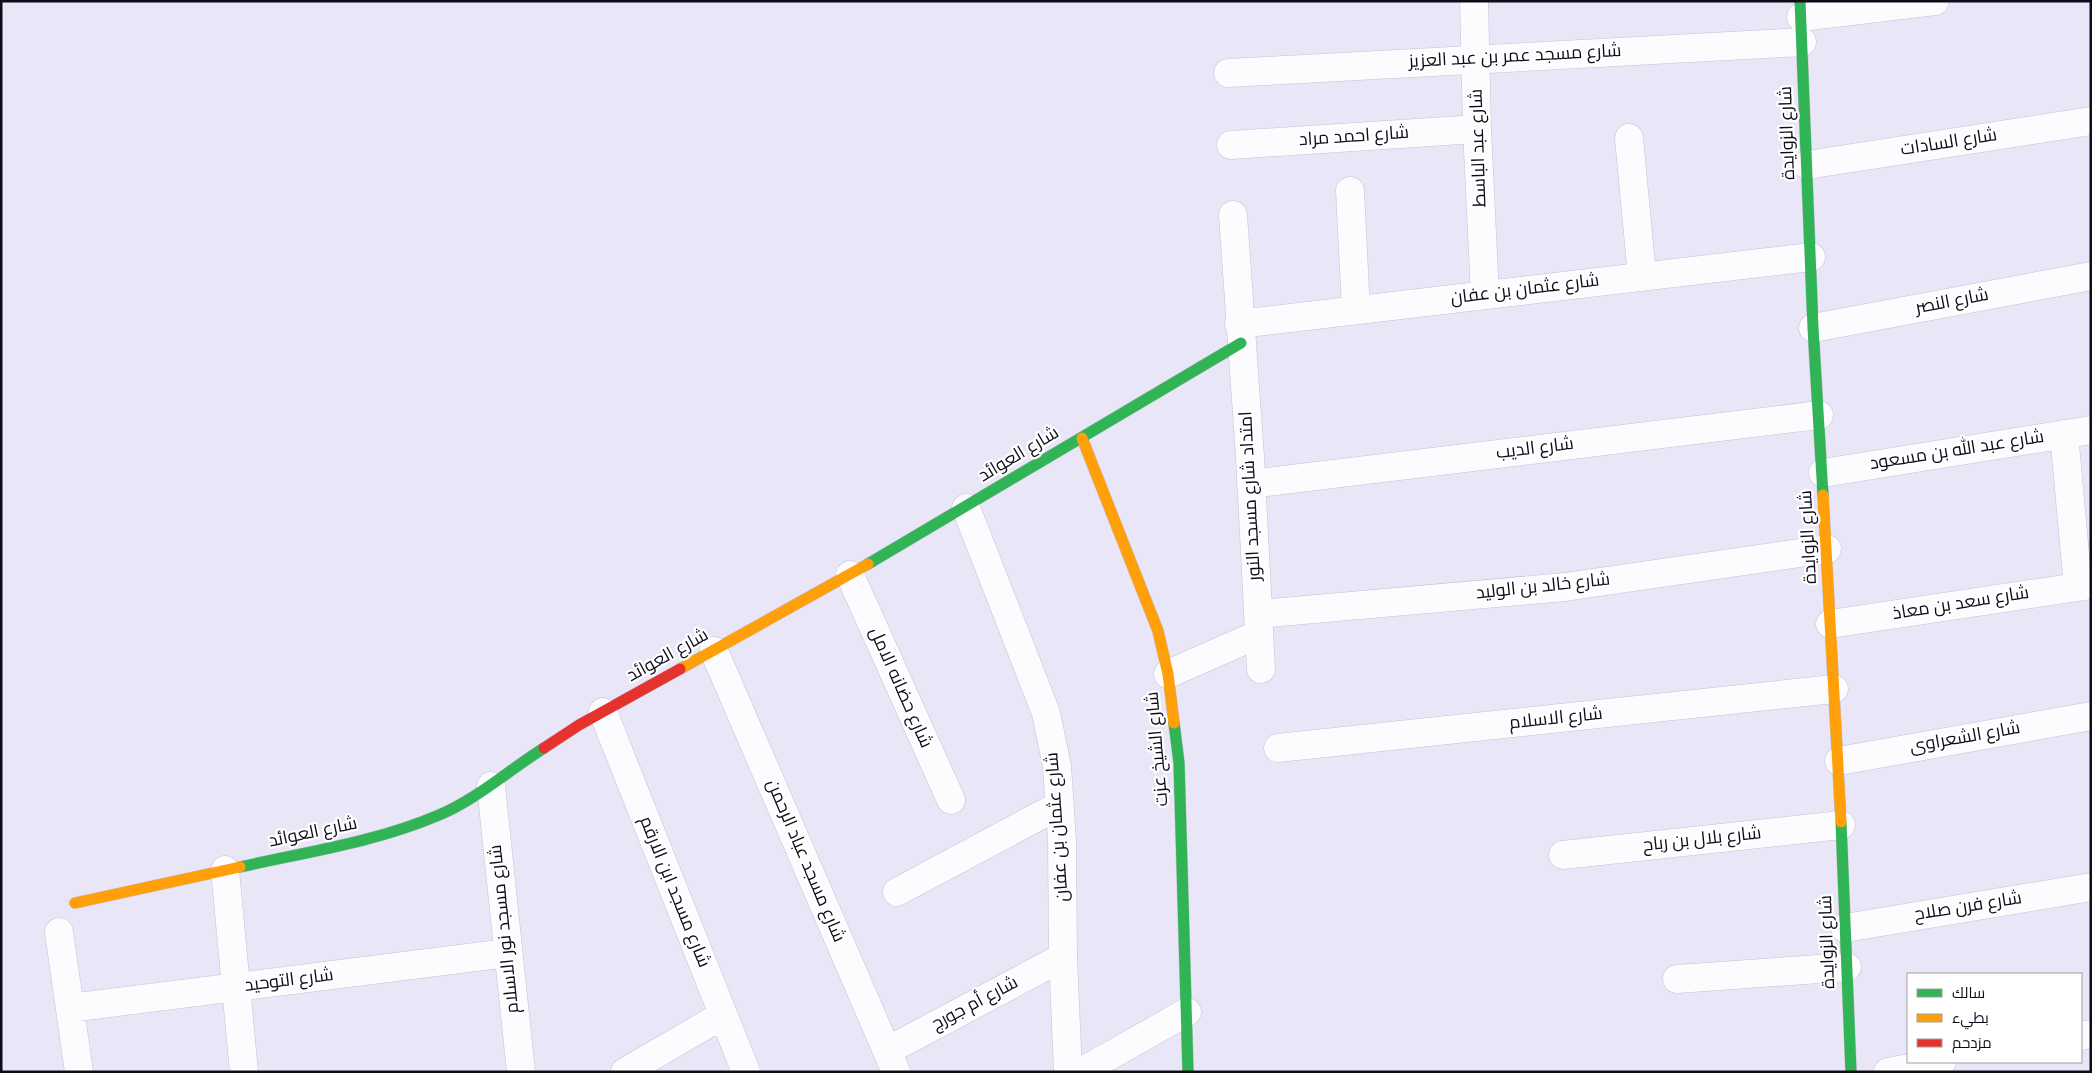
<svg xmlns="http://www.w3.org/2000/svg" width="2092" height="1073" viewBox="0 0 2092 1073" font-family="Overpass,Cairo,sans-serif">
<style>
.lines{fill:none;stroke-linecap:round;stroke-linejoin:round}
.street-casing{stroke:#c5c2d1;stroke-width:29}
.fast-casing{stroke:#c5c2d1;stroke-width:12}
.slow-casing{stroke:#c5c2d1;stroke-width:12}
.jam-casing{stroke:#c5c2d1;stroke-width:12}
.street{stroke:#fcfbfe;stroke-width:28}
.fast{stroke:#30b455;stroke-width:11}
.slow{stroke:#ff9f0a;stroke-width:11}
.jam{stroke:#e5322d;stroke-width:11}
.labels{text-anchor:middle;dominant-baseline:central;stroke-width:4.5;stroke-linejoin:round;paint-order:stroke}
.street-label{font-size:18px;fill:#0e0c18;stroke:#fff}
</style>
<rect width="100%" height="100%" fill="#e9e6f7"/>
<g class="lines">
<defs>
<path id="street" d="M1474,1l3,128 8,166
M1801,17l134,-16
M1228,73l574,-31
M1629,138l13,138
M1231,145l246,-16
M1807,165l284,-44
M1350,191l6,119
M1233,215l17,242 11,212
M1239,324l572,-67
M1813,328l278,-52
M2064,434l14,153
M1823,473l268,-43
M1251,484l568,-69
M966,508l80,205 11,53 5,75 1,116 5,115
M850,575l101,225
M1258,614l307,-27 262,-38
M1830,624l261,-39
M714,651l182,421
M1168,674l91,-40
M603,712l143,360
M1278,748l556,-59
M1839,761l252,-45
M491,786l30,286
M1563,855l278,-30
M225,870l19,202
M897,892l163,-87
M1845,928l246,-41
M59,932l20,140
M1677,979l170,-12
M70,1008l437,-55
M2081,1036l10,-2
M887,1051l176,-94
M625,1072l98,-57
M1081,1072l106,-60
M1888,1072l54,-10"/>
<path id="fast" d="M1800,1l13,327 10,167
M868,564l373,-221
M1174,723l5,40 9,309
M1841,822l10,250
M240,867c67,-15 136,-25 199,-52 38,-16 70,-45 105,-67"/>
<path id="slow" d="M1082,438l76,193 10,43 6,49
M1823,495l18,327
M680,669l188,-105
M75,903l165,-36"/>
<path id="jam" d="M544,748l35,-23 101,-56"/>
</defs>
<!-- street casing -->
<use href="#street" class="street-casing"/>
<!-- fast casing -->
<use href="#fast" class="fast-casing"/>
<!-- slow casing -->
<use href="#slow" class="slow-casing"/>
<!-- jam casing -->
<use href="#jam" class="jam-casing"/>
<!-- street -->
<use href="#street" class="street"/>
<!-- fast -->
<use href="#fast" class="fast"/>
<!-- slow -->
<use href="#slow" class="slow"/>
<!-- jam -->
<use href="#jam" class="jam"/>
</g>
<g class="labels">
<!-- street labels -->
<g class="street-label">
<text transform="translate(1515 57) rotate(-3)">شارع مسجد عمر بن عبد العزيز</text>
<text transform="translate(1788 133) rotate(-92)">شارع الزوايدة</text>
<text transform="translate(1354 137) rotate(-4)">شارع احمد مراد</text>
<text transform="translate(1949 143) rotate(-9)">شارع السادات</text>
<text transform="translate(1479 148) rotate(-92)">شارع عبد الباسط</text>
<text transform="translate(1525 290) rotate(-7)">شارع عثمان بن عفان</text>
<text transform="translate(1952 302) rotate(-11)">شارع النصر</text>
<text transform="translate(1535 449) rotate(-7)">شارع الديب</text>
<text transform="translate(1957 451) rotate(-9)">شارع عبد الله بن مسعود</text>
<text transform="translate(1019 455) rotate(-31)">شارع العوائد</text>
<text transform="translate(1251 496) rotate(-93)">امتداد شارع مسجد النور</text>
<text transform="translate(1809 537) rotate(-93)">شارع الزوايدة</text>
<text transform="translate(1543 587) rotate(-6)">شارع خالد بن الوليد</text>
<text transform="translate(1961 604) rotate(-9)">شارع سعد بن معاذ</text>
<text transform="translate(668 656) rotate(-29)">شارع العوائد</text>
<text transform="translate(900 688) rotate(66)">شارع حضانه الامل</text>
<text transform="translate(1556 719) rotate(-6)">شارع الاسلام</text>
<text transform="translate(1965 738) rotate(-10)">شارع الشعراوى</text>
<text transform="translate(1158 749) rotate(-95)">شارع الشيخ عزت</text>
<text transform="translate(1058 827) rotate(-94)">شارع عثمان بن عفان</text>
<text transform="translate(313 833) rotate(-12)">شارع العوائد</text>
<text transform="translate(1702 840) rotate(-6)">شارع بلال بن رباح</text>
<text transform="translate(805 861) rotate(67)">شارع مسجد عباد الرحمن</text>
<text transform="translate(674 892) rotate(68)">شارع مسجد ابن الارقم</text>
<text transform="translate(1968 907) rotate(-9)">شارع فرن صلاح</text>
<text transform="translate(505 929) rotate(-96)">شارع مسجد نور الاسلام</text>
<text transform="translate(1828 942) rotate(-92)">شارع الزوايدة</text>
<text transform="translate(289 981) rotate(-7)">شارع التوحيد</text>
<text transform="translate(975 1004) rotate(-28)">شارع أم جورج</text>
</g>
</g>
<!-- border -->
<rect width="2092" height="1073" fill="none" stroke="#0e0c18" stroke-width="5"/>
<!-- legend -->
<rect x="1907" y="973" width="175" height="90" fill="#ffffff" stroke="#9f9ea3"/>
<rect x="1917" y="989" width="25" height="8" fill="#30b455" stroke="#9f9ea3"/>
<text x="1952" y="998" font-size="15" fill="#0e0c18">سالك</text>
<rect x="1917" y="1014" width="25" height="8" fill="#ff9f0a" stroke="#9f9ea3"/>
<text x="1952" y="1023" font-size="15" fill="#0e0c18">بطيء</text>
<rect x="1917" y="1039" width="25" height="8" fill="#e5322d" stroke="#9f9ea3"/>
<text x="1952" y="1048" font-size="15" fill="#0e0c18">مزدحم</text>
</svg>
